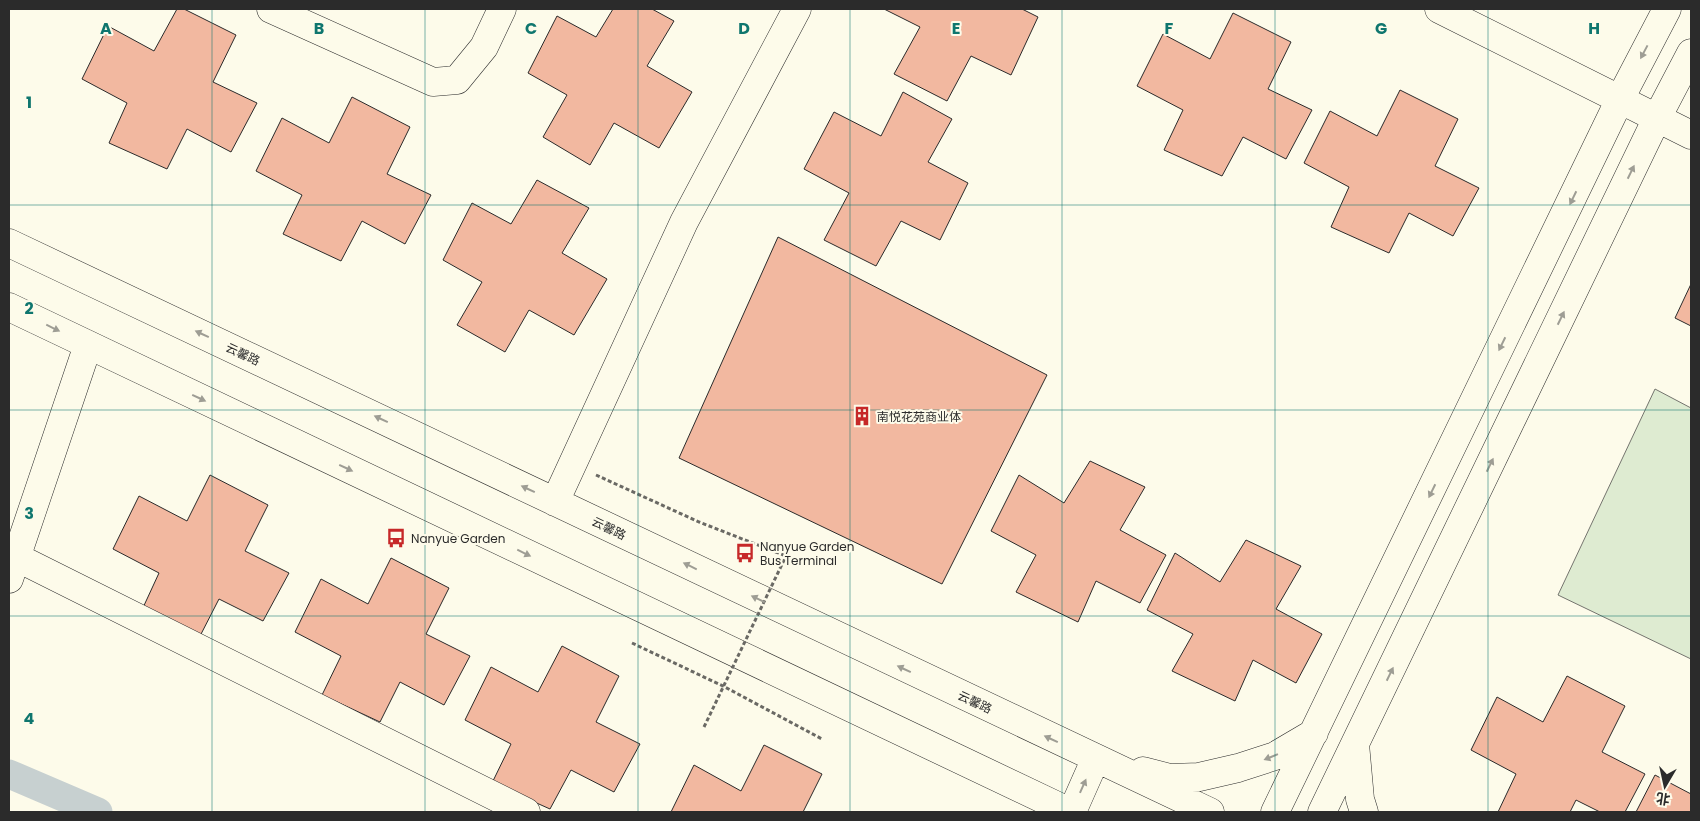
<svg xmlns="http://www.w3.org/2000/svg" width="1700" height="821" viewBox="0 0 1700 821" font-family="Poppins,'Noto Sans SC',sans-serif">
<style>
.green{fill:#deebd1;stroke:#74746e}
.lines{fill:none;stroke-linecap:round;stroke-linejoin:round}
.canal{stroke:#c7d0d0;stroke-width:29}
.building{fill:#f2b8a0;stroke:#2b2b2b}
.minor-casing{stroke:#2b2b2b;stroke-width:29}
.path{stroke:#6a6964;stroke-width:3;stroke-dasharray:4 2.5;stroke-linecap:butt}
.minor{stroke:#fdfbea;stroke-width:28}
.path-bridge{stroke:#6a6964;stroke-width:3;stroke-dasharray:4 2.5;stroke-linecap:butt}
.oneway{fill:#9e9d94}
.grid{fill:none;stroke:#0f766e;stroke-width:1;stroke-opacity:0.55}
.labels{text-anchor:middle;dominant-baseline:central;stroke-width:4;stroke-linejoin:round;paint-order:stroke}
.street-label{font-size:12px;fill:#2b2b2b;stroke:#fdfbea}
.poi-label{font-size:12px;fill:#2b2b2b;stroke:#fdfbea;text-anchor:start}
.grid-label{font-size:16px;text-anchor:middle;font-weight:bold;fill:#0f766e;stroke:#fdfbea;stroke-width:4;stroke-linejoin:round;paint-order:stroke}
</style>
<rect width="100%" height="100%" fill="#fdfbea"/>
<!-- green -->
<path class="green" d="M1655,389l36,19v251l-133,-64z"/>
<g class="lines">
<!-- canal -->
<path class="canal" d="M9,774l89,38"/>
</g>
<!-- building -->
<path class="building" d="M177,9h7l52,26 -23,47 44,21 -26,49 -44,-23 -20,40 -58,-26 18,-40 -45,-24 26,-53 46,25z
M613,9h39l22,12 -27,45 45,26 -33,56 -45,-25 -24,42 -47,-28 24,-42 -39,-22 29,-57 39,21z
M884,9h138l16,8 -27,58 -40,-19 -24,45 -53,-27 26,-47z
M1233,13l58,29 -23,47 44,21 -26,49 -43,-22 -21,39 -58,-26 19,-40 -46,-24 26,-52 47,25z
M1400,90l58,29 -23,47 44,22 -26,48 -44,-23 -20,40 -58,-26 18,-40 -45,-24 26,-52 47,25z
M903,92l49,27 -24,43 40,21 -28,57 -39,-19 -25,45 -52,-26 25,-47 -45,-24 30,-57 47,24z
M352,97l58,30 -23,47 44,21 -26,49 -43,-23 -21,40 -58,-27 19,-39 -46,-24 26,-53 47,25z
M537,180l52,28 -27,45 45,26 -33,56 -45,-25 -24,42 -48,-27 25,-43 -39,-22 29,-57 39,21z
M778,237l269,138 -105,209 -263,-126z
M1691,284v42l-16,-8z
M1090,461l55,26 -25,43 46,25 -26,48 -44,-22 -18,41 -62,-30 20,-37 -45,-24 28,-56 45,28z
M210,475l58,30 -23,46 44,22 -26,48 -44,-22 -20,39 -58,-26 18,-39 -46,-24 26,-53 48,25z
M1246,540l55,26 -25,43 46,25 -26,49 -43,-23 -18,41 -63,-30 21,-37 -46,-24 28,-57 45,29z
M391,558l58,30 -23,46 44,22 -26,49 -44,-23 -20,40 -58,-27 19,-39 -46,-24 26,-53 47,25z
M562,646l57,30 -23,46 44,22 -26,48 -43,-22 -21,39 -58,-26 19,-39 -46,-24 26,-53 47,25z
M1567,676l58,30 -23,46 43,22 -20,38h-25l-24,-12 -6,12h-72l18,-38 -45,-24 26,-53 46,25z
M764,745l58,29 -19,38h-132l23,-47 47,26z
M1655,775l36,19v18h-55z"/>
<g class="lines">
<defs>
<path id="minor" d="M271,9l162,73 24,-2 27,-33 18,-38
M1439,9l252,126
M9,243l1201,569
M9,307l1061,505
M555,502l129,-280 113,-213
M16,557l510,255
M9,579l79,-234
M1355,744l5,55 4,13
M1143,771l27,7 29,-1 39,-9 37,-12 39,-23
M1072,812l23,-52
M1275,812l345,-713 47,-90
M1322,812l335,-694 34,-65"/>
</defs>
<!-- minor casing -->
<use href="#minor" class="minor-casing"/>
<!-- path -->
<path class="path" d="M596,475l103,47 87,34
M632,643l91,43 99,53"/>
<!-- minor -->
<use href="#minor" class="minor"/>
<!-- path-bridge -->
<path class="path-bridge" d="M704,727l82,-171"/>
</g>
<!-- one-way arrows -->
<defs><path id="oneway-solid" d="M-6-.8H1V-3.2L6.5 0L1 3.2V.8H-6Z" transform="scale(1.25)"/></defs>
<g class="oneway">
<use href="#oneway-solid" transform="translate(1644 52) rotate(118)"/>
<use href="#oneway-solid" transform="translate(1631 172) rotate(-64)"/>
<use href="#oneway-solid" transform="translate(1573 198) rotate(116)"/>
<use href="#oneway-solid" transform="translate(1561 318) rotate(-64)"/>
<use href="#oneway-solid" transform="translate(53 328) rotate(26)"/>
<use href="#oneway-solid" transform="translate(202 334) rotate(-155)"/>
<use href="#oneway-solid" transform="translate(1502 344) rotate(116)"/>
<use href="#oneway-solid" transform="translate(199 398) rotate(25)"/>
<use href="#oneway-solid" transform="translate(381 419) rotate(-155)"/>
<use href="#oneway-solid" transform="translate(1490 465) rotate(-64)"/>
<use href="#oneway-solid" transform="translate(346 468) rotate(25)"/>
<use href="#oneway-solid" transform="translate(528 489) rotate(-155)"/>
<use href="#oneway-solid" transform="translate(1432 491) rotate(116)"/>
<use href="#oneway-solid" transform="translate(524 553) rotate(26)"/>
<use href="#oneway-solid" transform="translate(690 566) rotate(-154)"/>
<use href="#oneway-solid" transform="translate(758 599) rotate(-154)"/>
<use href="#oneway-solid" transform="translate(904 669) rotate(-155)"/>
<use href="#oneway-solid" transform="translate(1390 674) rotate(-64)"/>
<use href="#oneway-solid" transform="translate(1051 739) rotate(-155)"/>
<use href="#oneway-solid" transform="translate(1271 757) rotate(158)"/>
<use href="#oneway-solid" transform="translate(1083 786) rotate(-66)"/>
</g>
<!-- grid -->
<path class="grid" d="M212,9v803M425,9v803M638,9v803M850,9v803M1062,9v803M1275,9v803M1488,9v803M9,205h1682M9,410h1682M9,616h1682"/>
<!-- icons -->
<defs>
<symbol id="building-bare" viewBox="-9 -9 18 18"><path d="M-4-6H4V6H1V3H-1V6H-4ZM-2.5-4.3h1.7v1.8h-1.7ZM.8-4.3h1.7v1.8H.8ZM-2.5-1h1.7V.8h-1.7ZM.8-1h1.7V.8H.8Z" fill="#c62828" stroke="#fdfbea" stroke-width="2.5" paint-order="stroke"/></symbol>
<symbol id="bus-bare" viewBox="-9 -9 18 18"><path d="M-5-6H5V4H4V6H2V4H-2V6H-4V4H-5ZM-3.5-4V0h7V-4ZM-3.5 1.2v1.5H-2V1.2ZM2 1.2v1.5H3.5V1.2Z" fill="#c62828" stroke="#fdfbea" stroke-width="2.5" paint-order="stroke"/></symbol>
</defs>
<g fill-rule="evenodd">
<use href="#building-bare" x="848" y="402" width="28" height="28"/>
<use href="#bus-bare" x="382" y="524" width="28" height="28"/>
<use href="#bus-bare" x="731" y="539" width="28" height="28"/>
</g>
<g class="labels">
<!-- street labels -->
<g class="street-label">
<text transform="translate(243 354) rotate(25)">云馨路</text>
<text transform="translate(609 528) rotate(26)">云馨路</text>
<text transform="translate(975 702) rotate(25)">云馨路</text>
</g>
<!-- poi labels -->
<g class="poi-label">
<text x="877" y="416">南悦花苑商业体</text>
<text x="411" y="538">Nanyue Garden</text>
<text x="760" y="546">Nanyue Garden<tspan x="760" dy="14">Bus Terminal</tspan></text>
</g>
</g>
<g class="grid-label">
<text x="106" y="34">A</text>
<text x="319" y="34">B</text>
<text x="531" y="34">C</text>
<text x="744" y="34">D</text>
<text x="956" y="34">E</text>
<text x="1169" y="34">F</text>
<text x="1381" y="34">G</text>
<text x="1594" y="34">H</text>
<text x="29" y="108">1</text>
<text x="29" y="314">2</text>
<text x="29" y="519">3</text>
<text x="29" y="724">4</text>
</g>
<!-- border -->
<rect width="1700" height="821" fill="none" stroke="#2b2b2b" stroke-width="20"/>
<!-- north arrow -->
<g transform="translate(1665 786) rotate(189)" stroke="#fdfbea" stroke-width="4" paint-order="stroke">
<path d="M0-4L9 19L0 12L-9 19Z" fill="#2b2b2b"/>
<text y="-8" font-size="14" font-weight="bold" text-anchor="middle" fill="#2b2b2b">北</text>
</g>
</svg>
